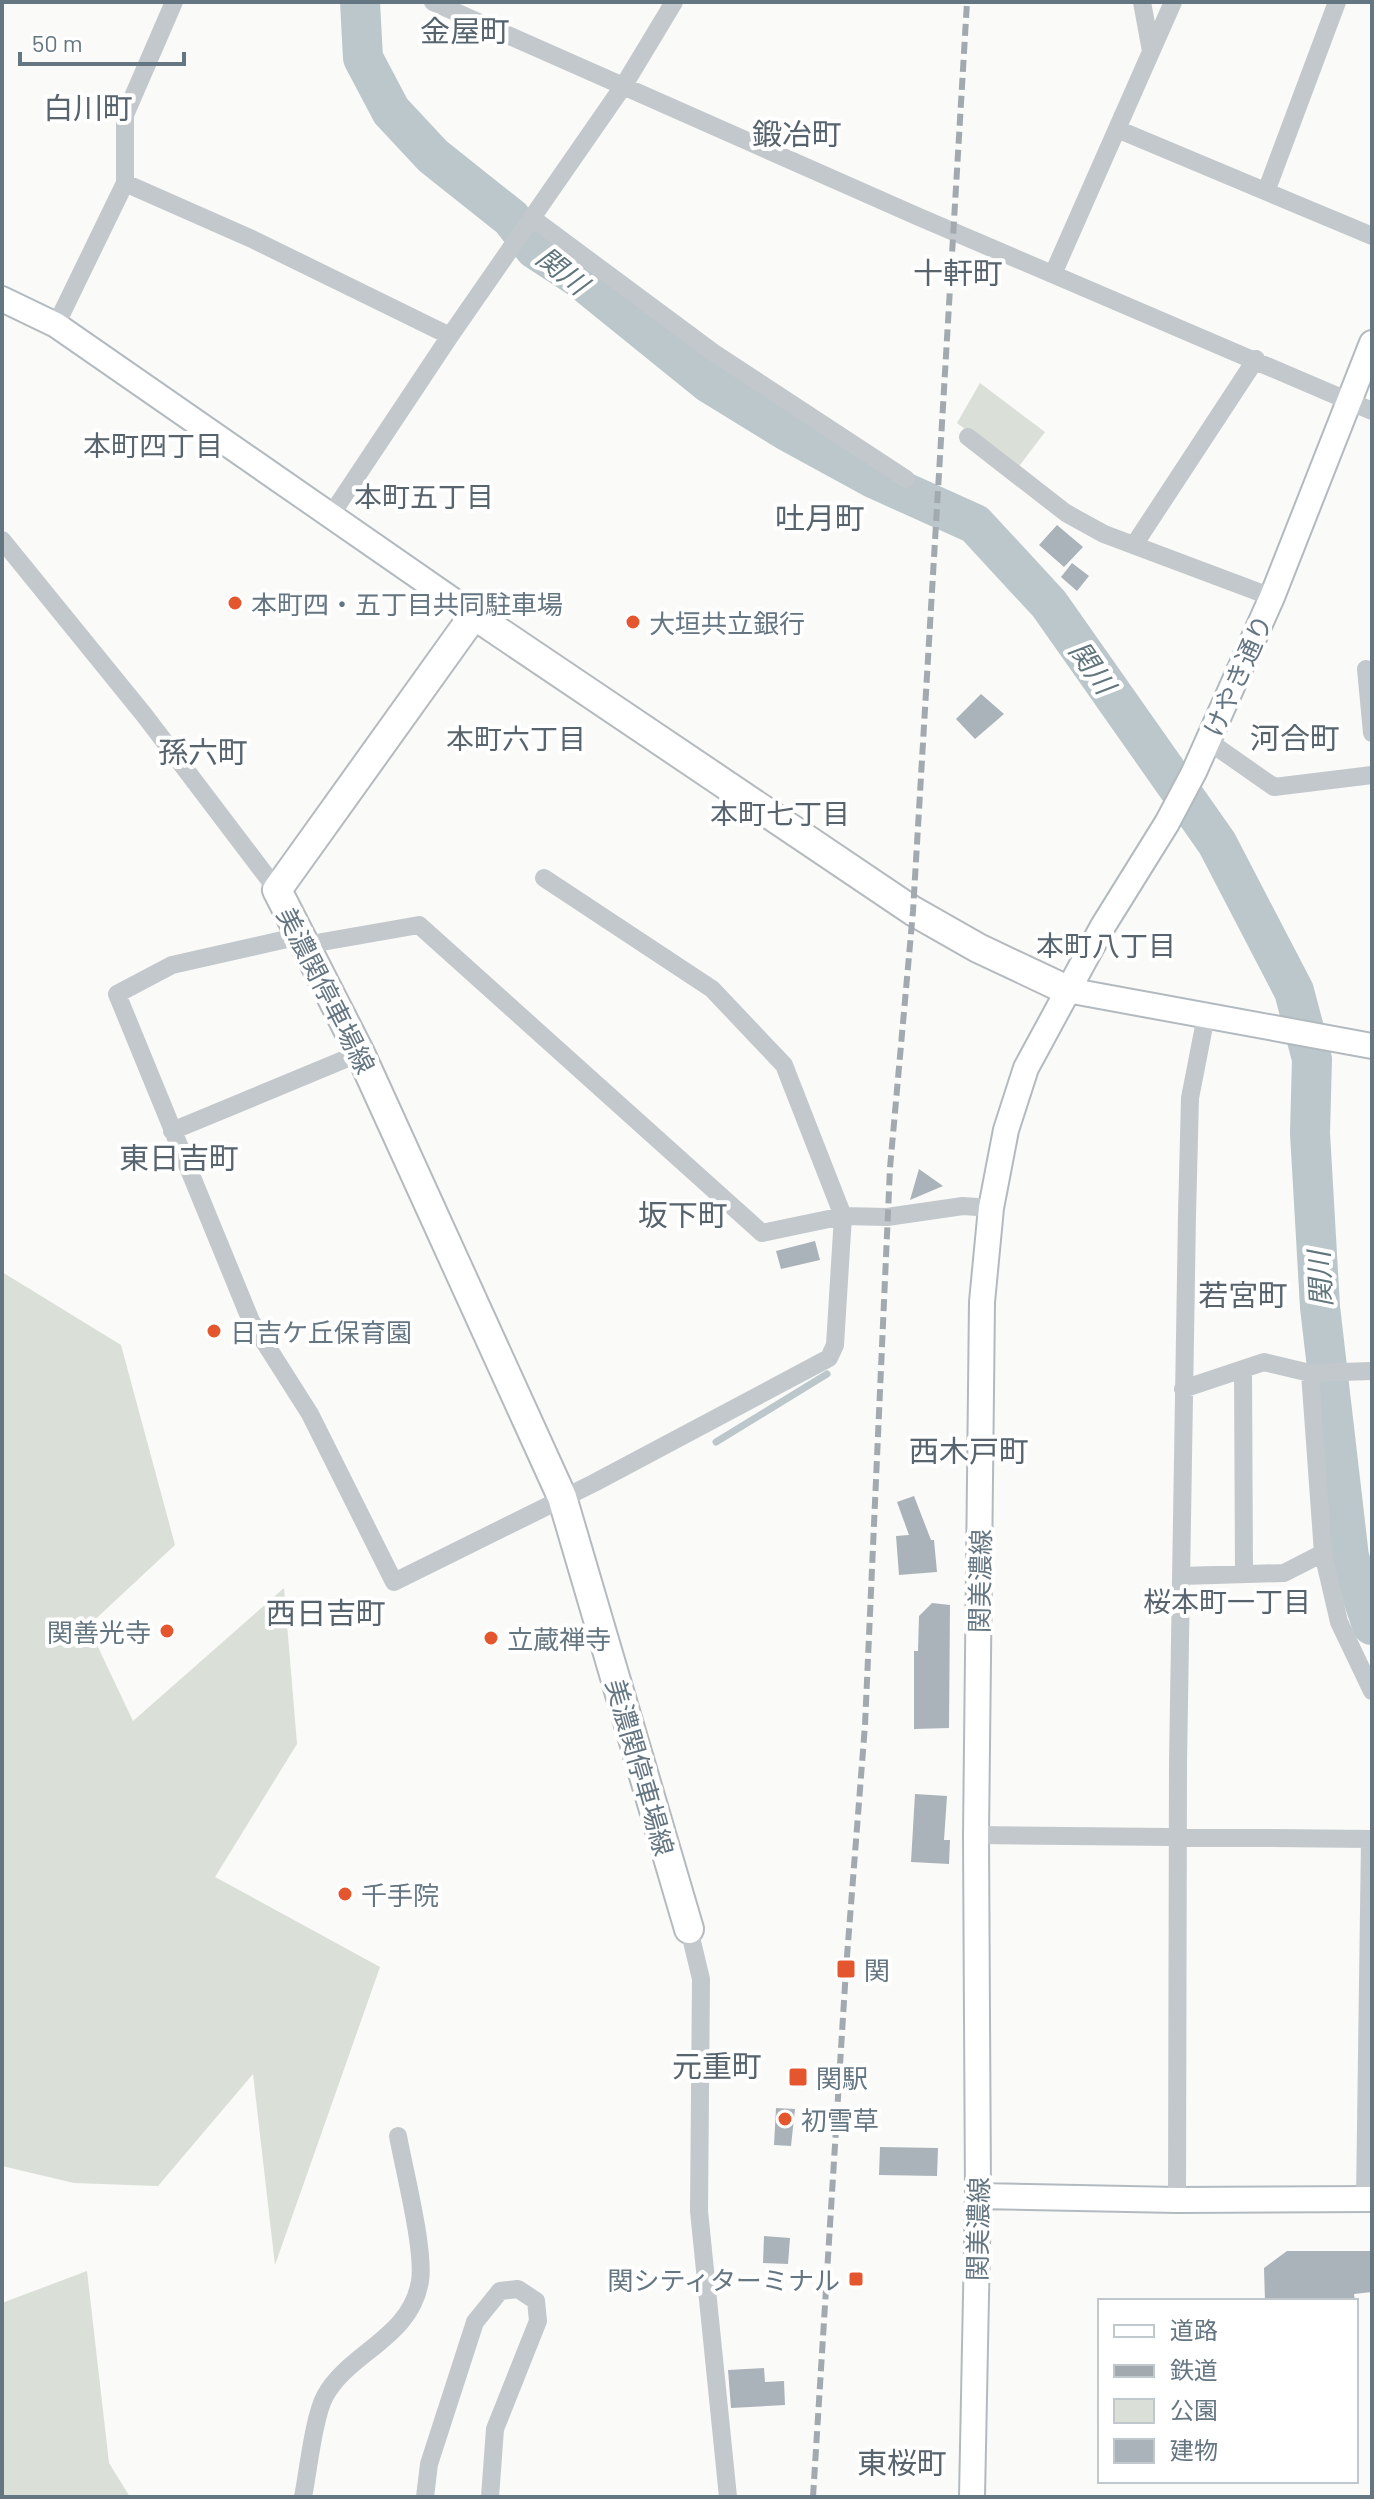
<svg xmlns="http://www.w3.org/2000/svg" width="1374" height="2499" viewBox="0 0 1374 2499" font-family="Barlow,'Noto Sans JP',sans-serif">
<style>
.green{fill:#dadfd7}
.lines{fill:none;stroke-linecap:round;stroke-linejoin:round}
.stream{stroke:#bbc7cb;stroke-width:7}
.river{stroke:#bbc7cb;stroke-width:40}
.building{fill:#aab3b9}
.secondary-casing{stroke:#b3babf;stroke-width:28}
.primary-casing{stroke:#b5babe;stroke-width:32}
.street{stroke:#c3c8cc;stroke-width:18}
.secondary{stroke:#fff;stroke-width:24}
.primary{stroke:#fff;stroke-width:28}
.rail{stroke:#a2aab0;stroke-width:6;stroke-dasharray:12 6;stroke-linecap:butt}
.poi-dot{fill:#e4572e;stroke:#fff;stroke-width:3}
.labels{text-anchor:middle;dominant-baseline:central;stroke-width:8;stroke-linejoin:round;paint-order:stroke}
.poi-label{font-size:26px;fill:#657683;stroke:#fff;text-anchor:start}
.street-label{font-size:26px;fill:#657683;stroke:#fff}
.water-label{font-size:28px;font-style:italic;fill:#60757c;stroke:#fff}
.neighbourhood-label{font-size:28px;fill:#57646e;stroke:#fff}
.quarter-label{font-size:30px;fill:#57646e;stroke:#fff}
</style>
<rect width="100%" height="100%" fill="#fafaf8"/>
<!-- green -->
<path class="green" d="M980,383l65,49 -28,37 -60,-46z
M2,1272l119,73 54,200 -87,81 45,95 151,-133 13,156 -82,133 165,90 -105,298 -22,-191 -95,112 -84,-3 -72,-17z
M87,2271l22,192 21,34h-128v-194z"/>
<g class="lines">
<!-- stream -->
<path class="stream" d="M716,1442l111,-68"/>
<!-- river -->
<path class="river" d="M360,2l3,56 28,53 42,45 78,62 24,31 43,28 131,106 78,48 86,47 102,46 74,80 168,239 77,148 18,68 -2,74 10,174 29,250 23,68"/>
</g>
<!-- building -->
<path class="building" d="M1057,525l26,22 -19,20 -25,-22z
M1072,563l17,13 -12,15 -16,-14z
M981,694l23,20 -29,25 -19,-20z
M919,1169l24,17 -33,14z
M815,1241l5,19 -39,9 -5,-18z
M914,1496l17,44h3l3,32 -38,3 -3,-39 13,-1 -12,-33z
M932,1603l18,2 -1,123 -35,1v-78h4l1,-35z
M915,1794l32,2 -3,44h6l-1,24 -38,-2z
M776,2108l19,1 -4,37 -17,-1z
M880,2147l58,1 -1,28 -58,-1z
M764,2236l26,2 -2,26 -25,-1z
M1287,2251h85v41l-18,2 1,7h-90l-1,-33z
M764,2368l1,14 19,-1 1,24 -54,3 -3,-38z"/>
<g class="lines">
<defs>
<path id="secondary" d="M2,299l54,26 418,290
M1067,990l305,56
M978,2196l199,4 195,-1
M972,2497l6,-301 -2,-361 6,-533 9,-94 15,-78 20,-62 77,-142 64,-103 27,-51 78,-175 100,-254"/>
<path id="primary" d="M689,1929l-127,-432 -202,-444 -83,-163 197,-275 439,296 65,37 89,42"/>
</defs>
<!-- secondary casing -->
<use href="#secondary" class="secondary-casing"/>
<!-- primary casing -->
<use href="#primary" class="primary-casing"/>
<!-- street -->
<path class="street" d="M433,2l486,215 453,194
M1142,2l9,49
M1117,129l255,107
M125,183l127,56 198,97
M1267,189l70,-187
M532,218l182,135 192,126
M1053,274l120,-272
M56,325l69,-142v-68l49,-113
M968,437l98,76 38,21 168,63
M331,515l119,-179 174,-251 50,-83
M2,540l143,176 132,174
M1134,545l122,-186
M1366,669l6,64
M1208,741l66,46 98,-12
M300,936l-128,29 -55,29 134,327 59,93 84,168 200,-99 235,-125 6,-13 8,-129 -59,-151 -72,-76 -168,-111
M305,945l114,-20 343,308 81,-17 44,1 76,-11 28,2
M172,1131l188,-78
M1243,1369l21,-7 46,11 62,-2
M1310,1373l13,180 16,69 33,69
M1183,1389l60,-20 1,205
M1181,1576l103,-3 39,-20
M976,1835l396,4
M689,1929l12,50 -2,232 29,286
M1365,2199l5,-360
M1177,2200l1,-437 9,-548 3,-117 16,-82
M303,2497c5,-25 11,-81 22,-101 24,-44 86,-58 95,-115 5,-30 -16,-112 -22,-145
M425,2497l4,-33 46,-142 25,-31 18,-2 18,12 2,20 -43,108 -5,68"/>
<!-- secondary -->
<use href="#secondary" class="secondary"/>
<!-- primary -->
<use href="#primary" class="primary"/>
<!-- rail -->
<path class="rail" d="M813,2497l33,-528 19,-244 25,-557 23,-257 54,-909"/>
</g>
<!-- markers -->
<g class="poi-dot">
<circle cx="235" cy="603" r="8"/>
<circle cx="633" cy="622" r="8"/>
<circle cx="214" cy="1331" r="8"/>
<circle cx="167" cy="1631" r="8"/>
<circle cx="491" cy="1638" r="8"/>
<circle cx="345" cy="1894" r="8"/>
<rect x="836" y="1959" width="20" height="20" rx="4"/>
<rect x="788" y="2067" width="20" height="20" rx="4"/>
<circle cx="785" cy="2119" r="8"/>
<rect x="848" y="2271" width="16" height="16" rx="4"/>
</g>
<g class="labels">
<!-- poi labels -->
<g class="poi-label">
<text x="251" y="603">本町四・五丁目共同駐車場</text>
<text x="649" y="622">大垣共立銀行</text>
<text x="230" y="1331">日吉ケ丘保育園</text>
<text x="151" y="1631" text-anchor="end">関善光寺</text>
<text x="507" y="1638">立蔵禅寺</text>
<text x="361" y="1894">千手院</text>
<text x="864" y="1969">関</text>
<text x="816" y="2077">関駅</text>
<text x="801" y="2119">初雪草</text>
<text x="840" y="2279" text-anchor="end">関シティターミナル</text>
</g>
<!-- street labels -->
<g class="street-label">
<text transform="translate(1237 675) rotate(-66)">けやき通り</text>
<text transform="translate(327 990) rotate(63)">美濃関停車場線</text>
<text transform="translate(979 1581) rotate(-89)">関美濃線</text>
<text transform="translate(641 1767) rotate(74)">美濃関停車場線</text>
<text transform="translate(977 2229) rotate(-89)">関美濃線</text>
</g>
<!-- water labels -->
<g class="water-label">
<text transform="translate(563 270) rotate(39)">関川</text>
<text transform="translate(1093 667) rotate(55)">関川</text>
<text transform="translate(1319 1279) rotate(-93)">関川</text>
</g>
<!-- neighbourhood labels -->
<g class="neighbourhood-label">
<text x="153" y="445">本町四丁目</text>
<text x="424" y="496">本町五丁目</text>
<text x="516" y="738">本町六丁目</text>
<text x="780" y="813">本町七丁目</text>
<text x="1106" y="945">本町八丁目</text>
<text x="1227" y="1601">桜本町一丁目</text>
</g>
<!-- quarter labels -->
<g class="quarter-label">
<text x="465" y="30">金屋町</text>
<text x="88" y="107">白川町</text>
<text x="797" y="133">鍛冶町</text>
<text x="958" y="272">十軒町</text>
<text x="820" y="517">吐月町</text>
<text x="1295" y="737">河合町</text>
<text x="203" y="751">孫六町</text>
<text x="179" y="1157">東日吉町</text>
<text x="683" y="1214">坂下町</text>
<text x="1243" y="1294">若宮町</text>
<text x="969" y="1450">西木戸町</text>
<text x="326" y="1612">西日吉町</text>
<text x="717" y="2065">元重町</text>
<text x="902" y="2462">東桜町</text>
</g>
</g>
<!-- border -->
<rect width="1374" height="2499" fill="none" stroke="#657683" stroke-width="8"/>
<!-- legend -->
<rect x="1098" y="2299" width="260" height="184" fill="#ffffff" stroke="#c1c8cd" stroke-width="2"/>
<rect x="1114" y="2325" width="40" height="12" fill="#ffffff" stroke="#c1c8cd" stroke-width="2"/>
<text x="1170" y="2339" font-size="24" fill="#657683">道路</text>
<rect x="1114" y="2365" width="40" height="12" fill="#a2aab0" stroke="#c1c8cd" stroke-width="2"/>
<text x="1170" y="2379" font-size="24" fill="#657683">鉄道</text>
<rect x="1114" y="2399" width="40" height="24" fill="#dadfd7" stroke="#c1c8cd" stroke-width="2"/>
<text x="1170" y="2419" font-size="24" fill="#657683">公園</text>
<rect x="1114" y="2439" width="40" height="24" fill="#aab3b9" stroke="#c1c8cd" stroke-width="2"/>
<text x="1170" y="2459" font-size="24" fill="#657683">建物</text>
<!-- scale -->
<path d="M20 52v12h164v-12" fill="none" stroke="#657683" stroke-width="4"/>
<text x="32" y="52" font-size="24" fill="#657683" stroke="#ffffff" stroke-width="6" paint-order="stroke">50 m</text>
</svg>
